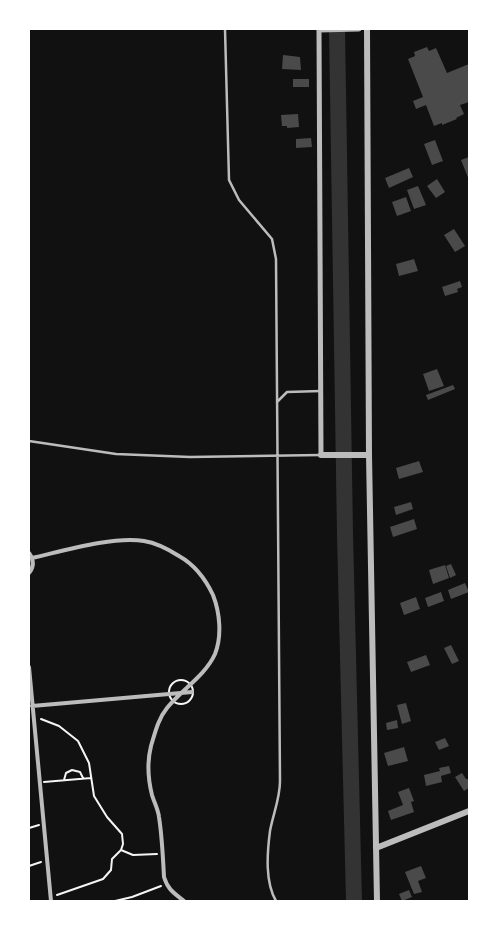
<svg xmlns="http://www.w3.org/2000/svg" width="498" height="930" viewBox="0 0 498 930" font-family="Poppins,sans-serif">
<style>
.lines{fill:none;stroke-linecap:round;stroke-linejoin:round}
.river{stroke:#333;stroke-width:16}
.building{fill:#4a4a4a}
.path{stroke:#f5f5f5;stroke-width:2}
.service{stroke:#bcbcbc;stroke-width:2.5}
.pedestrian{stroke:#bcbcbc;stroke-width:4}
.minor{stroke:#bcbcbc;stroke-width:5}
.tertiary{stroke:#bcbcbc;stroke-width:6}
</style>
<rect width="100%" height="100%" fill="#111"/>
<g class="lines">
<!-- river -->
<path class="river" d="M337,29l8,505 9,367"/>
</g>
<!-- building -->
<path class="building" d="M427,47l2,4 7,-3 11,25 22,-9v38l-9,3 4,9 -8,4 1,1 -15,6v-2l-8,3 -8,-21 -10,4 -3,-8 10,-4 -15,-38 7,-3 -1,-4z
M283,55l17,2 1,13 -19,-1z
M293,79h16v8h-16z
M298,114l1,13 -12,1v-2h-5l-1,-11z
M311,138l1,9 -16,1v-9z
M435,140l8,21 -11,4 -8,-21z
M469,157v23l-8,-20z
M409,168l4,9 -24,11 -4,-10z
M437,179l8,13 -9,6 -9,-12z
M418,186l8,19 -12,4 -7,-19z
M406,197l5,14 -14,5 -5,-14z
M454,229l11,17 -10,6 -11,-17z
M414,259l4,12 -19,5 -3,-12z
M460,281l2,6 -5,2 1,3 -13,4 -3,-9z
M437,369l7,17 -15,5 -6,-17z
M453,385l2,4 -27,11 -2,-5z
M419,461l4,11 -24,7 -3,-11z
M411,502l2,7 -17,6 -2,-8z
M414,519l3,10 -24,8 -3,-10z
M451,564l5,11 -6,3 -4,-12z
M445,565l4,13 -16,6 -4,-14z
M465,583l4,9 -18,7 -3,-9z
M441,592l3,9 -16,6 -3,-9z
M416,597l4,12 -16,6 -4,-12z
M451,645l8,16 -7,3 -8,-16z
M426,655l4,10 -19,7 -4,-10z
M406,703l5,18 -9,3 -5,-19z
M397,720l1,8 -11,2 -1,-7z
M445,738l4,8 -10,4 -4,-8z
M404,747l4,14 -20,5 -4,-13z
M449,766l2,7 -10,3 1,6 -16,4 -2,-11 16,-4 -1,-3z
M462,773l4,6h3v9l-5,3 -9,-14z
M409,788l5,13 -3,1 3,10 -23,8 -3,-9 15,-6 -5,-13z
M421,866l5,12 -8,3 4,11 -8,2 -9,-22z
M409,890l3,7 -10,4 -3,-7z"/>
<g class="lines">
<!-- path -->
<path class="path" d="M169 692a12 12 0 1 1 24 0a12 12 0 1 1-24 0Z
M41,719l18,7 19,15 11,22 5,33 13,21 15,17 1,10 -2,6 12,5 24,-1
M64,780l2,-7 6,-3 8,2 3,6
M44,782l47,-4
M29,828l10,-3
M29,866l12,-4
M57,895l46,-16 8,-9 1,-11 9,-9
M115,901l17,-4 29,-11"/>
<!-- service -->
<path class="service" d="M225,29l4,151 10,20 33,39 4,20 4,522c0,18 -7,33 -10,50 -3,23 -5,51 6,70
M277,402l10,-10 34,-1
M29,441l87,13 74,3 131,-2"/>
<!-- pedestrian -->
<path class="pedestrian" d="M29,553c5,7 5,14 0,20
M32,558c31,-7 81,-22 112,-17 13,2 24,8 35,15 16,9 26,22 34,39 7,18 9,41 2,59 -10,22 -34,36 -48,54 -9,11 -12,25 -16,38 -4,16 -3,33 1,49 2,7 6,14 7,22 3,19 4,40 5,60 4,13 10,16 20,24
M29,667l22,234
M32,706l160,-14"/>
<!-- minor -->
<path class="minor" d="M319,29l2,426
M319,30l40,-1"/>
<!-- tertiary -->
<path class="tertiary" d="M367,29l2,426 8,446
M321,455h48
M376,848l93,-37"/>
</g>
<!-- border -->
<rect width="498" height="930" fill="none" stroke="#ffffff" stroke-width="60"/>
</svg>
